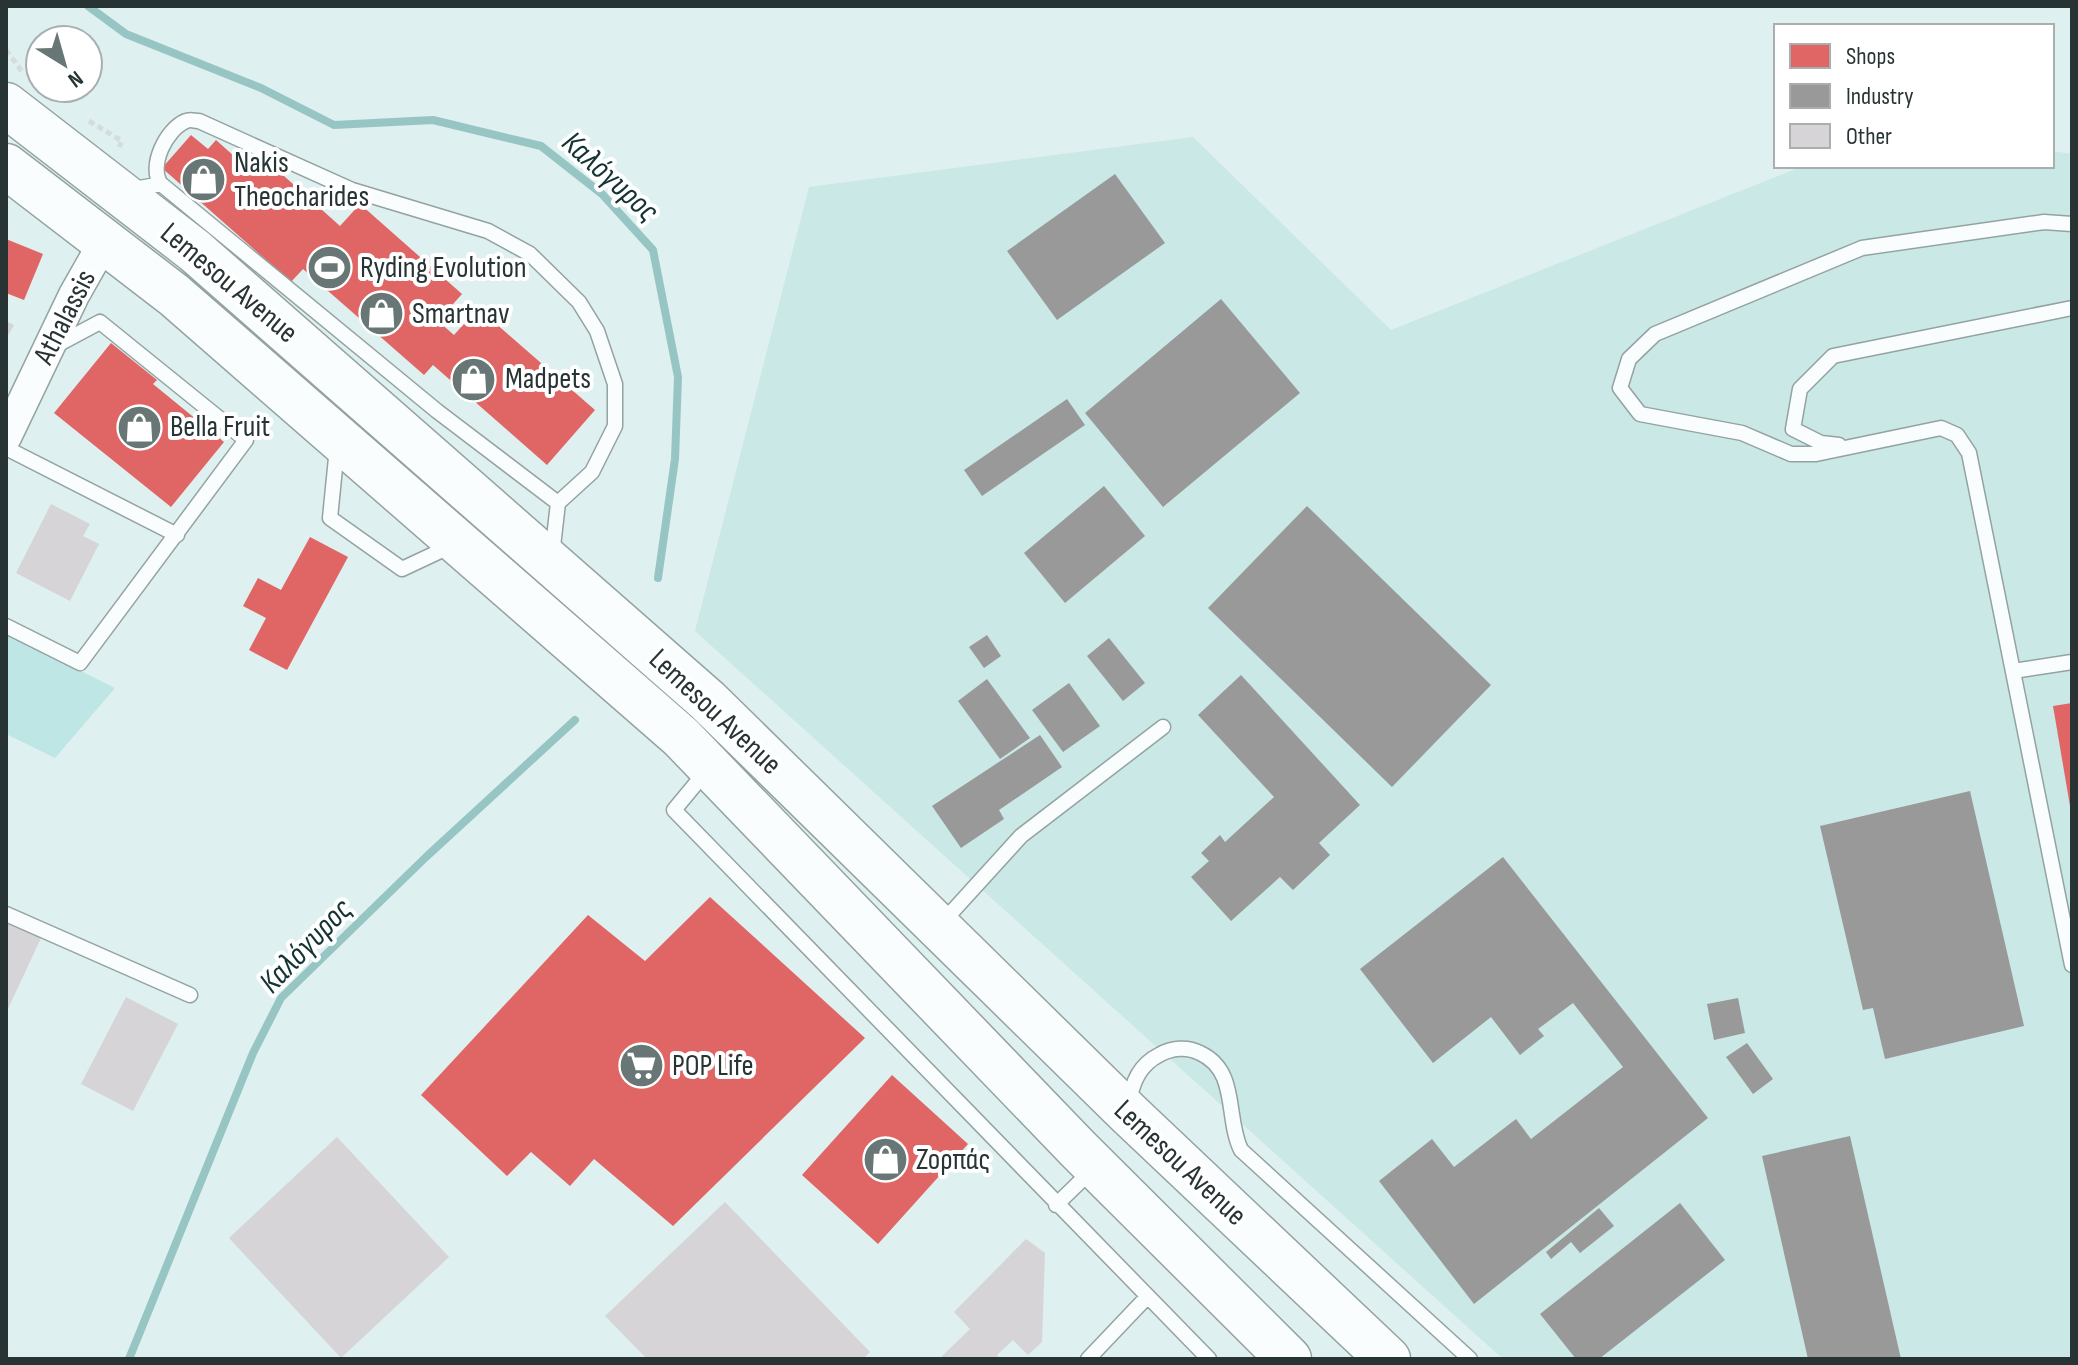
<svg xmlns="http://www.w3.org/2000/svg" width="2078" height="1365" viewBox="0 0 2078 1365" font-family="'Sofia Sans Condensed',sans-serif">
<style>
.built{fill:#c9e8e6}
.green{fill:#bee6e4}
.shops{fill:#e06666}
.industry{fill:#999}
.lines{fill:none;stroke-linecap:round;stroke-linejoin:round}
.stream{stroke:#96c5c3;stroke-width:8}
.building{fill:#d6d4d7}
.service-casing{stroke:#94a2a1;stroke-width:17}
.minor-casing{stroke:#94a2a1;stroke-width:33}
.primary-casing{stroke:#94a2a1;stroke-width:47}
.path{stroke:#d6dcdb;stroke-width:5;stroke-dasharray:6 4;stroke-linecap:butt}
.service{stroke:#fafdfd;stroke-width:14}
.minor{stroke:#fafdfd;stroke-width:30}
.primary{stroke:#fafdfd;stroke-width:44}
.labels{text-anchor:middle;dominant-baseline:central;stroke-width:8;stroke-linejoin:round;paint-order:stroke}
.poi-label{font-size:30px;fill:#283434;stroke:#fff;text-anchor:start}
.street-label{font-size:30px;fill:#283434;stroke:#fff}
.water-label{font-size:32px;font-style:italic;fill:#143332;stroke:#fff}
</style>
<rect width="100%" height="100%" fill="#def0ef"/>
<!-- built -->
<path class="built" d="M1193,137l198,193 412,-164h249v-15l20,3v1205h-569l-808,-728 114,-444z"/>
<!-- green -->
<path class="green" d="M6,634l109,54 -60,70 -49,-24z"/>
<!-- shops -->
<path class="shops" d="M191,135l17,14 8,-9 37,33 12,-14 75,67 20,-22 102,90 -24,27 16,14 24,-27 117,102 -48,55 -114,-100 -9,10 -121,-106 -12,13 -129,-114z
M6,239l37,15 -19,46 -18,-7z
M111,343l46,37 -4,4 71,58 -53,65 -117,-94z
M310,537l38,20 -61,113 -38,-20 17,-32 -23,-12 15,-28 23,12z
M2072,703v102l-2,1 -17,-100z
M710,897l155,141 -192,188 -79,-67 -24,27 -39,-34 -24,24 -86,-81 167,-180 57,46z
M892,1075l76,69 -90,100 -76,-69z"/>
<!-- industry -->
<path class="industry" d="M1115,174l50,69 -108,77 -50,-69z
M1221,299l79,94 -137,114 -78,-94z
M1067,399l18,26 -103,71 -18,-26z
M1104,486l41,50 -80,67 -41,-50z
M1307,506l184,179 -99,102 -184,-179z
M987,635l14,21 -17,12 -15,-21z
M1109,638l36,45 -22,18 -36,-45z
M1241,675l119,130 -41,38 11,12 -37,35 -13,-13 -49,44 -40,-44 18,-16 -8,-8 19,-18 5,7 49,-45 -76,-82z
M987,679l43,59 -30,21 -42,-58z
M1069,683l31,43 -37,26 -31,-42z
M1040,735l22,32 -63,43 5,9 -43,29 -29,-42z
M1970,791l54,235 -139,33 -12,-51 -10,2 -43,-184z
M1503,857l205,261 -234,186 -95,-123 53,-42 22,28 62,-48 15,20 92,-72 -50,-64 -35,26 6,7 -24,19 -29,-38 -58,46 -73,-94z
M1738,998l7,35 -31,7 -7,-36z
M1747,1043l26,36 -20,15 -27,-37z
M1850,1136l51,223h-93l-46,-203z
M1680,1203l45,57 -126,99h-23l-36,-45z
M1599,1208l15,18 -34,27 -9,-11 -20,17 -5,-7z"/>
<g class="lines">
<!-- stream -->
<path class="stream" d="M88,6l38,28 135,54 73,37 99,-5 108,26 61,48 51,56 25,127 -3,82 -17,119
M129,1359l124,-306 28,-55 145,-141 149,-137"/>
</g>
<!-- building -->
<path class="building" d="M6,321l8,4 -8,14z
M51,504l39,20 -7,12 16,8 -29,57 -54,-28z
M6,922l35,16 -35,75z
M126,997l52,27 -45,87 -52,-27z
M337,1137l112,120 -108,101 -112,-120z
M725,1202l145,150 -7,7h-216l-42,-43z
M1026,1239l19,14 -3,89 -14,13 -15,-15 -16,15 3,4h-61l31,-30 -16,-17z"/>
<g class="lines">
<defs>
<path id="service" d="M161,184c-13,-17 5,-55 25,-63 4,-2 9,0 13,0l153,69 136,41 42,23 49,48 18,29 18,53v42l-23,46 -34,31
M129,190l32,-6 276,227 121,92 -6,52
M2072,224l-28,-2 -182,26 -207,86 -26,25 -9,29 20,26 102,19 49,21h25l125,-26 16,7 12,18 103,512
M1839,445l-18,-2 -28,-14 7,-40 33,-33 239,-48
M6,448l171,87
M337,448l-7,70 72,51 51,-24
M6,626l74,37 166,-223 -146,-118 -45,24
M2013,671l59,-9
M708,769l-34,41 535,549
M6,914l184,81
M941,924l80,-88 142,-109
M1129,1106c2,-22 10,-41 30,-51 12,-7 28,-9 41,-2 39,18 25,64 41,97l229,209
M1056,1205l36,-35
M1088,1359l58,-61"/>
<path id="minor" d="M6,437l68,-142 30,-53"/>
<path id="primary" d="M6,105l189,146 513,450 420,412 260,246
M6,166l168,129 507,442 397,412 211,210"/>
</defs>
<!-- service casing -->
<use href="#service" class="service-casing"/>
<!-- minor casing -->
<use href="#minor" class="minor-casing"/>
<!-- primary casing -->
<use href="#primary" class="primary-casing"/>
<!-- path -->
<path class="path" d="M6,50l17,23
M89,121l33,20 -3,6"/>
<!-- service -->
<use href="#service" class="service"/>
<!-- minor -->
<use href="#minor" class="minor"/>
<!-- primary -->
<use href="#primary" class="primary"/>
</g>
<!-- icons -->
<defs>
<symbol id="shop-disc" viewBox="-11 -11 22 22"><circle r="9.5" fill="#687675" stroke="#fff"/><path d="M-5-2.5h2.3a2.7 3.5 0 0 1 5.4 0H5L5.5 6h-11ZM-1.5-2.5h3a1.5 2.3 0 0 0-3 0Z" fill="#fff"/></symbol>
<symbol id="stadium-disc" viewBox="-11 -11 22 22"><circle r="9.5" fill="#687675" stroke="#fff"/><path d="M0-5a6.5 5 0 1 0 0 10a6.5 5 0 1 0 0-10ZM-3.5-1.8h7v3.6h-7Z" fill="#fff"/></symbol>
<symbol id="supermarket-disc" viewBox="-11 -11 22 22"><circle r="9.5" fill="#687675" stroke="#fff"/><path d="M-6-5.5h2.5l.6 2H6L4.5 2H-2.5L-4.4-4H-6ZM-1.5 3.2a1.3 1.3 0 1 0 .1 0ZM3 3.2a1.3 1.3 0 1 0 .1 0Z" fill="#fff"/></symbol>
</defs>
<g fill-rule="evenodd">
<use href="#shop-disc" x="178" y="154" width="51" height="51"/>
<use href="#stadium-disc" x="304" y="242" width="51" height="51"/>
<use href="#shop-disc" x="356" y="288" width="51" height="51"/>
<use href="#shop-disc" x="448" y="354" width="51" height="51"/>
<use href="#shop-disc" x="114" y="402" width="51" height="51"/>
<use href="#supermarket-disc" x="616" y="1040" width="51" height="51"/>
<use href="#shop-disc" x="860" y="1134" width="51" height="51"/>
</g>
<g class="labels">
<!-- poi labels -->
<g class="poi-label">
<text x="234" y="163">Nakis<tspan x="234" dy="34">Theocharides</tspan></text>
<text x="360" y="268">Ryding Evolution</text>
<text x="412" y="314">Smartnav</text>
<text x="505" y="379">Madpets</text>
<text x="170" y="427">Bella Fruit</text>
<text x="672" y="1066">POP Life</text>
<text x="916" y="1160">Ζορπάς</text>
</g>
<!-- street labels -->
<g class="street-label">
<text transform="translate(229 283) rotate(40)">Lemesou Avenue</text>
<text transform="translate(65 317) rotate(-63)">Athalassis</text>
<text transform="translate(715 712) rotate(43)">Lemesou Avenue</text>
<text transform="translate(1180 1163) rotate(43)">Lemesou Avenue</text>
</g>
<!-- water labels -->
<g class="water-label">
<text transform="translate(610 177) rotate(42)">Καλόγυρος</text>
<text transform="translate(306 946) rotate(-46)">Καλόγυρος</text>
</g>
</g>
<!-- border -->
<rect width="2078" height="1365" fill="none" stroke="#283434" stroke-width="16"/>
<!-- legend -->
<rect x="1774" y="24" width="280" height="144" fill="#ffffff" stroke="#a9aeae" stroke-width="2"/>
<rect x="1790" y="44" width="40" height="24" fill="#e06666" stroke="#a9aeae" stroke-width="2"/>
<text x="1846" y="64" font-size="24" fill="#283434">Shops</text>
<rect x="1790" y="84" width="40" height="24" fill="#999999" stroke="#a9aeae" stroke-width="2"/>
<text x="1846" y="104" font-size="24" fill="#283434">Industry</text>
<rect x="1790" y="124" width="40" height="24" fill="#d6d4d7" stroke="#a9aeae" stroke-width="2"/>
<text x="1846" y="144" font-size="24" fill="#283434">Other</text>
<!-- north arrow -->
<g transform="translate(64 64) rotate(143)"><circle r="38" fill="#ffffff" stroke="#a9aeae" stroke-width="2"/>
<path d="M0-6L14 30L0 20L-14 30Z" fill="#687675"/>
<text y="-12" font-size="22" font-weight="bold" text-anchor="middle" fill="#283434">N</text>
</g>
</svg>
